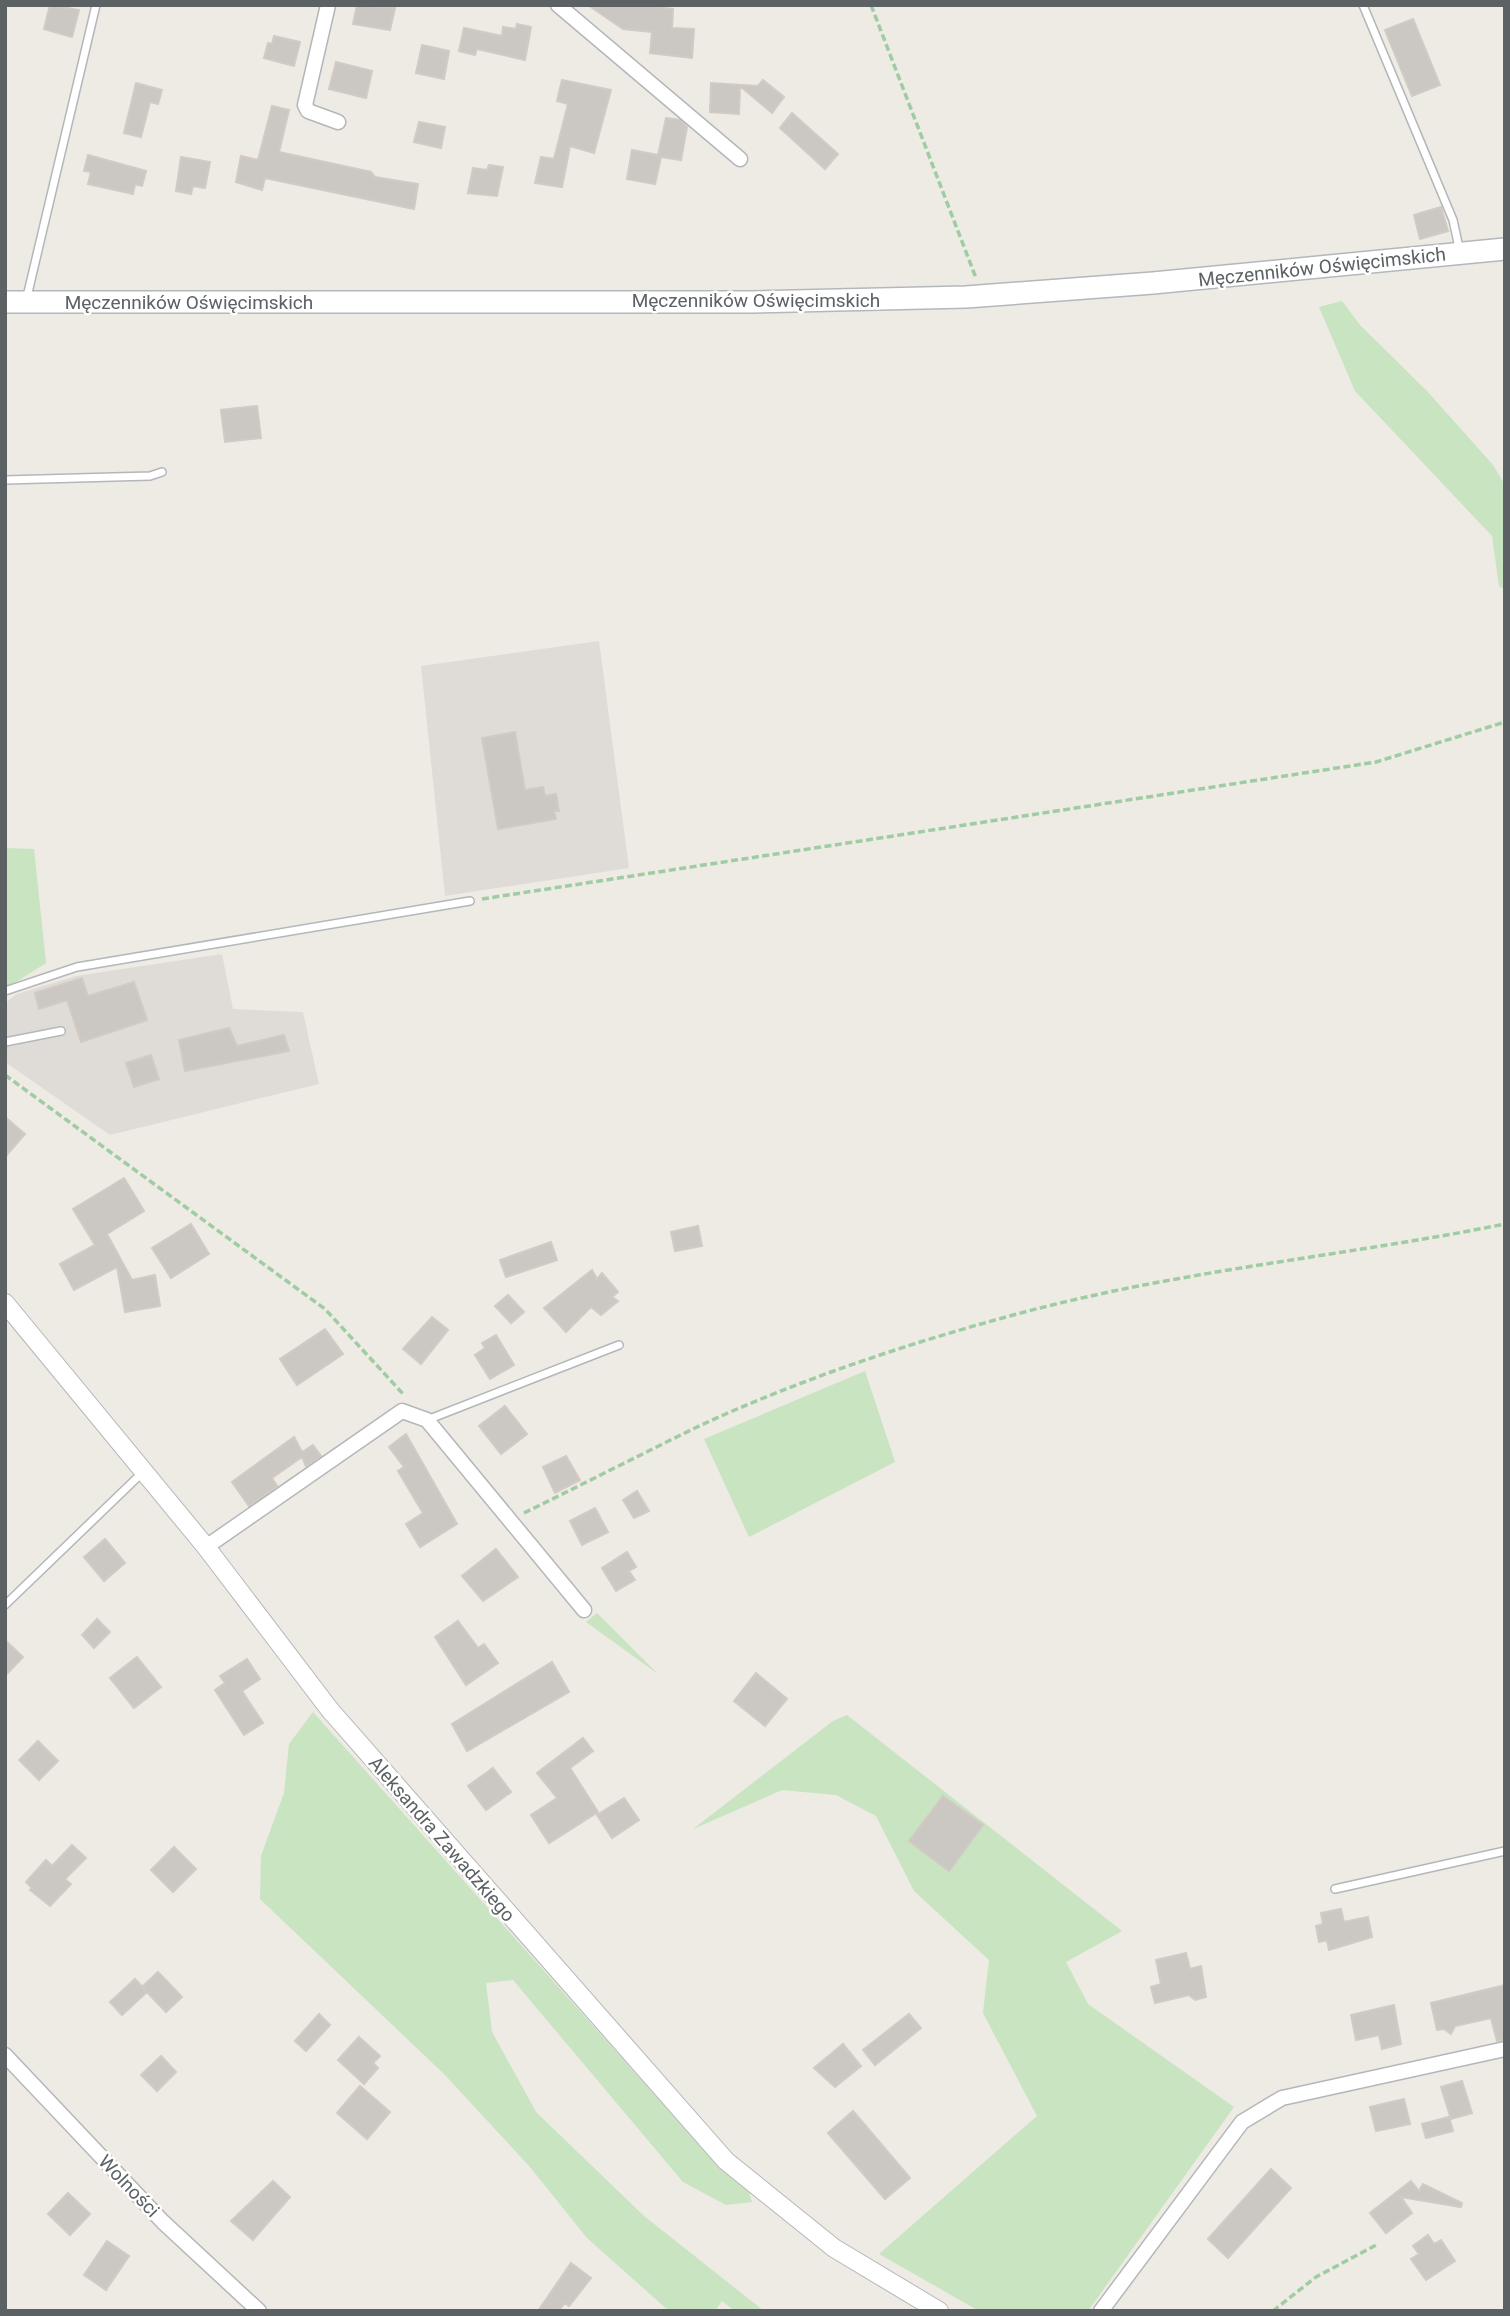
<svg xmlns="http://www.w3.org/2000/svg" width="1510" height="2316" viewBox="0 0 1510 2316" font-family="Roboto,sans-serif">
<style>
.industrial{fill:#dfdcd8}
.green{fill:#c8e4c1}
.building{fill:#cbc7c3;stroke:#d2cac3;stroke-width:2}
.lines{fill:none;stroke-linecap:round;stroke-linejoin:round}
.service-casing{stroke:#b4b7ba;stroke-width:10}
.minor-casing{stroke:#b4b7ba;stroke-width:17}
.tertiary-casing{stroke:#b4b7ba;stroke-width:20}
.secondary-casing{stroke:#b3b8bb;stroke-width:24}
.path{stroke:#9fcca3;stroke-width:3.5;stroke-dasharray:7 3.5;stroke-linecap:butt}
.service{stroke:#fff;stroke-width:7}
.minor{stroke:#fff;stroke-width:14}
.tertiary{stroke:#fff;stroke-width:18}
.secondary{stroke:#fff;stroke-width:21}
.labels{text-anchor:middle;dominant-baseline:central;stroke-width:5;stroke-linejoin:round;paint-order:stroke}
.street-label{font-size:19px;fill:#5c6164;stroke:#fff}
</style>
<rect width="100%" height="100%" fill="#eeeae4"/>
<!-- industrial -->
<path class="industrial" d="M599,641l30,227 -184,28 -24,-230z
M222,954l11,55 70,3 16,72 -209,51 -105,-73v-59l12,-9 59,-18z"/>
<!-- green -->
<path class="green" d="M1342,301l18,24 67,66 66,74 12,20v105l-6,-4 -7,-50 -137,-145 -36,-84z
M5,848l29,1 12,114 -41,26z
M865,1371l30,91 -146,75 -45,-98z
M597,1613l61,61 -72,-52z
M313,1712l407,456 29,24 3,10 -26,3 -43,-23 -170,-202 -27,3 6,49 44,80 108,104 120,95h-29l-13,-10 -7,10h-46l-82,-73 -57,-71 -86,-93 -184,-175 1,-43 23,-63 5,-49z
M847,1715l275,216 -56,31 22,42 146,103 -146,204h-109l-100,-57 158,-138 -54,-103 6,-53 -75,-69 -38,-75 -40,-21 -54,-5 -89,39 140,-108z"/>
<!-- building -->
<path class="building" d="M50,5l29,5 -7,27 -28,-8z
M357,5l38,3 -5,22 -37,-6z
M588,5h76v3l9,1 -1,19 22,1 -2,29 -42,-5 2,-21 -29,-3z
M1413,19l27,66 -28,11 -27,-66z
M517,24l14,3 -6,33 -48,-11 -2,6 -16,-4 5,-23 38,8 1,-9 13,2z
M274,36l26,6 -6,24 -30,-8 4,-15 4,1z
M422,45l27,6 -5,28 -28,-6z
M336,62l36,9 -6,27 -37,-9z
M562,80l49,10 -17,63 -24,-7 -8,41 -27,-4 6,-26 13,2 14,-55 -11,-3z
M763,80l21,17 -12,16 -32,-27 -1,28 -29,-2 1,-29 47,3z
M136,83l26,7 -4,14 -8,-2 -9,35 -17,-4z
M272,106l17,4 -10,42 92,20 4,5 43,7 -4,25 -149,-31 -3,12 -26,-8 5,-26 17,4z
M792,113l46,41 -13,15 -45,-41z
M666,118l14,2 7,7 -6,33 -20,-3 -6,27 -28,-5 5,-29 26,5z
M419,122l26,5 -4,21 -27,-6z
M88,155l58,16 -4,15 -7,-2 -2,10 -45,-10 3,-12 -7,-1z
M181,157l29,5 -5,26 -12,-2 -2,8 -15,-3z
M489,165l14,2 -6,29 -29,-3 5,-25 14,2z
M1441,207l7,24 -28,8 -6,-24z
M257,406l4,32 -36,4 -4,-32z
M515,732l10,58 18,-3 2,9 11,-2 3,17h-5l2,8 -58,10 -16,-91z
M82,978l6,18 46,-14 13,38 -66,22 -14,-42 -28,9 -4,-16z
M229,1028l8,18 47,-11 5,16 -104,20 -6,-31z
M151,1055l8,24 -25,8 -8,-24z
M5,1117l20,17 -20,23z
M124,1178l20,33 -37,23 25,46 23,-5 5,31 -35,6 -8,-45 -43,23 -14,-26 35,-19 -22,-36z
M191,1224l18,30 -38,24 -19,-30z
M698,1226l4,20 -27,5 -4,-19z
M551,1242l6,18 -51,17 -6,-17z
M592,1270l5,9 5,-6 16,19 -6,5 6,4 -17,14 -10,-8 -25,25 -22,-24z
M508,1295l16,17 -13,11 -16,-17z
M432,1317l16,13 -27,34 -18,-15z
M325,1329l18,25 -46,31 -17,-26z
M496,1335l18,30 -24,14 -15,-24 10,-7 -3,-5z
M505,1406l22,28 -26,20 -22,-28z
M406,1434l51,90 -37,23 -14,-23 17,-11 -25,-42 6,-4 -15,-20z
M294,1437l8,15 11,-7 8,11 -15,10 -4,-9 -30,21 5,8 -28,20 -17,-24z
M566,1456l14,24 -25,13 -12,-26z
M637,1491l12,20 -15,7 -11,-18z
M595,1508l13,24 -26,13 -12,-24z
M105,1539l20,24 -21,18 -20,-24z
M496,1549l22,28 -35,24 -21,-25z
M627,1552l9,15 -7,4 6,9 -19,11 -14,-23z
M97,1619l13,13 -16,16 -12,-13z
M458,1621l20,27 6,-4 14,19 -32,22 -31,-48z
M5,1640l18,17 -18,19z
M137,1657l24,30 -27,21 -24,-30z
M247,1659l13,20 -18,12 21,32 -19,12 -29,-45 10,-7 -5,-7z
M552,1662l17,30 -102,59 -15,-27z
M756,1673l31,26 -22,27 -31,-25z
M583,1738l10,13 -23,17 28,44 -49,31 -18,-28 26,-17 -20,-25z
M38,1741l20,20 -19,19 -20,-20z
M493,1768l18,24 -25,18 -18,-24z
M943,1796l40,29 -34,46 -40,-30z
M624,1798l15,22 -27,18 -15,-23z
M72,1845l14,13 -21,21 6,5 -21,22 -20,-16 2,-2 -6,-6 20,-22 6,6z
M174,1847l22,22 -23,23 -22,-22z
M1341,1909l3,13 24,-5 4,20 -43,13 -2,-10 -8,2 -3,-16 7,-2 -2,-11z
M1186,1953l4,16 11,-3 5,31 -11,3 -6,-5 -34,8 -4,-16 10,-3 -5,-24z
M158,1972l24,25 -16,15 -24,-25z
M135,1979l12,13 -25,23 -12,-13z
M1505,1985v55l-8,1 -6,-23 -36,8 -4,8 -7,-5 -7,1 -6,-27z
M1394,2005l7,39 -19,5 -3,-14 -23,5 -5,-25z
M319,2014l11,11 -24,26 -11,-10z
M909,2014l12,14 -46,37 -12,-15z
M359,2037l21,19 -7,7 5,5 -14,16 -26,-24z
M843,2044l18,22 -26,21 -21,-19z
M161,2056l15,16 -19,19 -16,-16z
M1462,2081l10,32 -21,6 -10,-32z
M360,2086l30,26 -23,27 -30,-26z
M1404,2099l6,25 -34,7 -6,-24z
M853,2111l57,67 -25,21 -57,-66z
M1449,2117l4,14 -27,7 -4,-14z
M1271,2169l20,19 -63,70 -20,-19z
M273,2181l17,16 -37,43 -22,-19z
M1411,2181l8,10 4,-7 39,19 -1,4 -60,-10 11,16 -26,20 -16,-20z
M68,2193l22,21 -20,21 -22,-21z
M1428,2235l6,9 7,-4 14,21 -29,19 -15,-21 8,-5 -6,-8z
M107,2241l22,15 -23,34 -22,-15z
M571,2263l20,15 -22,28 -4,-3 -7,8h-20z"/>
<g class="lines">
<defs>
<path id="service" d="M1363,5l90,215 7,32
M26,301l70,-296
M5,480l145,-4 12,-4
M5,991l72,-24 393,-66
M5,1042l56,-11
M427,1420l192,-75
M5,1605l138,-133
M1335,1889l170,-38"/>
<path id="minor" d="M328,5l-23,100 3,6 30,11
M558,5l182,154
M206,1547l196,-136 25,9 157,190
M5,2055l158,167 96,89
M1101,2311l141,-189 40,-24 223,-49"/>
<path id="tertiary" d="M5,1303l201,244 124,163 396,451 108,87 105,63"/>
<path id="secondary" d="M5,302h747l214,-5 187,-14 352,-34"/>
</defs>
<!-- service casing -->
<use href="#service" class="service-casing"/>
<!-- minor casing -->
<use href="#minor" class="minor-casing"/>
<!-- tertiary casing -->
<use href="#tertiary" class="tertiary-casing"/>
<!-- secondary casing -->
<use href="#secondary" class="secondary-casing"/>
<!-- path -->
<path class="path" d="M871,5l105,273
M482,899l894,-137 129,-40
M5,1075l320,234 79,86
M524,1513c57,-28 114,-57 171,-85 106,-50 232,-91 345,-120 153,-39 311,-53 465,-84
M1273,2311l43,-34 62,-33"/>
<!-- service -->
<use href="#service" class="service"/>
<!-- minor -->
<use href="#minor" class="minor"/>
<!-- tertiary -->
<use href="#tertiary" class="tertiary"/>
<!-- secondary -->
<use href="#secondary" class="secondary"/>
</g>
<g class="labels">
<!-- street labels -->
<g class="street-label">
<text transform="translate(1322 267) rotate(-6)">Męczenników Oświęcimskich</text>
<text x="756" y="300">Męczenników Oświęcimskich</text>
<text x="189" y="302">Męczenników Oświęcimskich</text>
<text transform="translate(442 1839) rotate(49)">Aleksandra Zawadzkiego</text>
<text transform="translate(129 2186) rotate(46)">Wolności</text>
</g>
</g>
<!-- border -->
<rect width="1510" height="2316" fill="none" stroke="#5c6164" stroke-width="14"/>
</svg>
